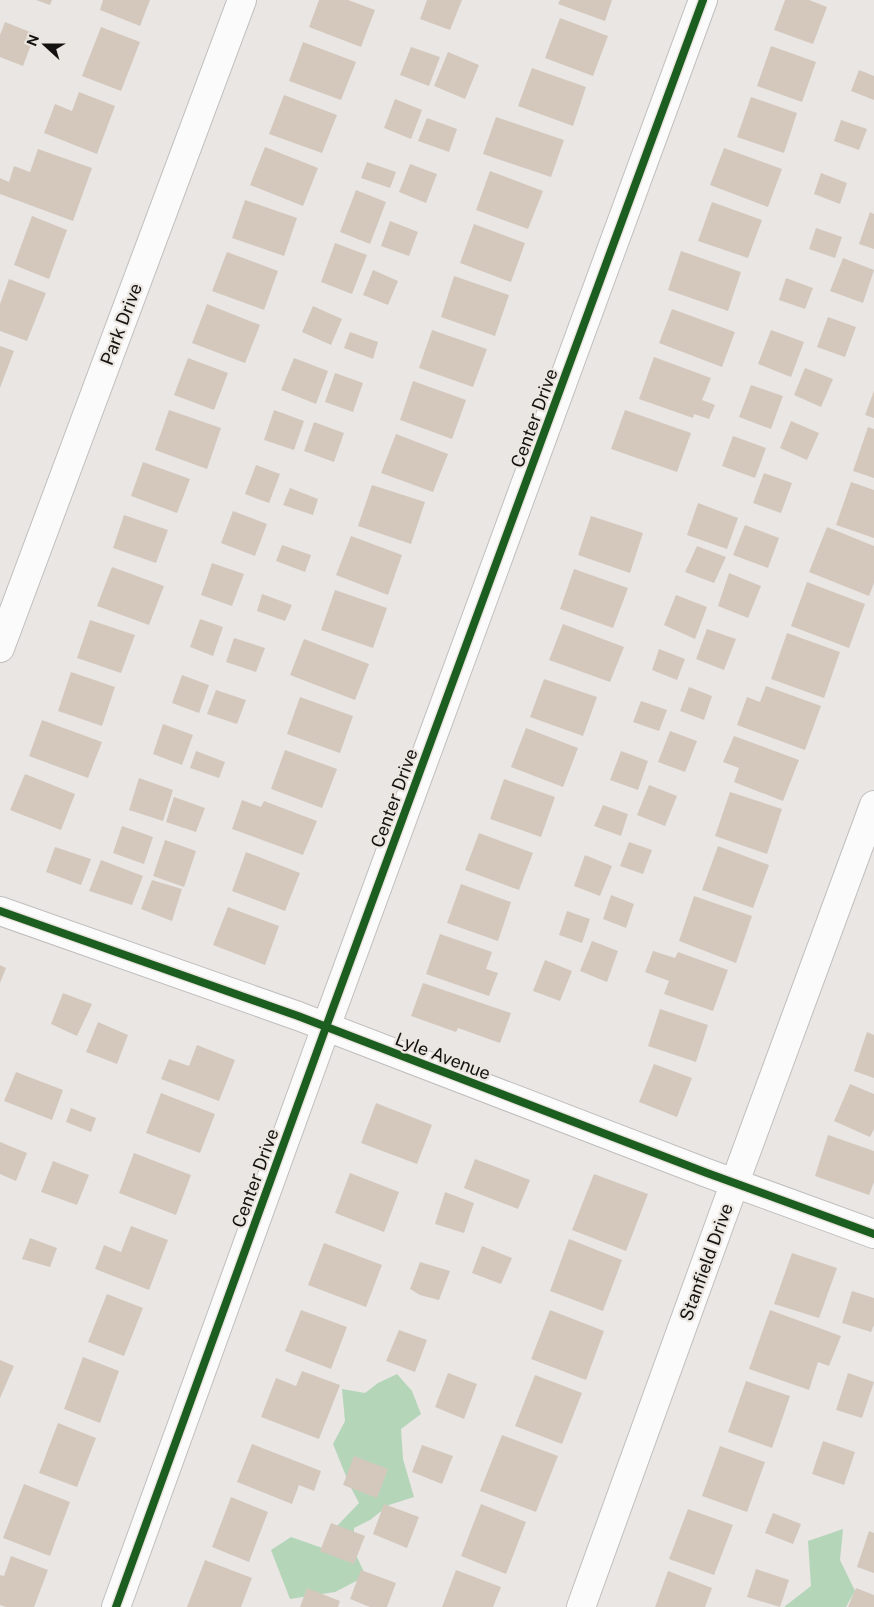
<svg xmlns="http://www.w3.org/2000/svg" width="874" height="1607" viewBox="0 0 874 1607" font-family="'Public Sans',sans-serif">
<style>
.forest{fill:#b5d5b9}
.building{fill:#d4c8bd}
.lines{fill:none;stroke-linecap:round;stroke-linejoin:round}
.street-casing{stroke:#c1bfbd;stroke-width:30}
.street{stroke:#fcfbfb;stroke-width:28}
.cycleway-casing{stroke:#ece6e1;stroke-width:11}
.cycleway{stroke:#1b5e20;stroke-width:8}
.labels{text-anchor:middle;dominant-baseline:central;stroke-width:4.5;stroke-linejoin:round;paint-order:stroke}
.street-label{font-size:18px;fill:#141210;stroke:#ece6e1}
</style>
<rect width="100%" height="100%" fill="#e9e6e4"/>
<!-- forest -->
<path class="forest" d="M397,1374l15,17 9,23 -20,15 2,30 11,38 -25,8 -19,15 -16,8v23l12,25 -31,16 -45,7 -19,-49 20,-13 37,13 9,-24 22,-23 -9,-17 -17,-42 12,-23 -3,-32 23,4 13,-10z
M843,1529l-3,31 15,31 -9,16h-62l27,-21 -3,-45z"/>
<!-- building -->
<path class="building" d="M36,0h16l-2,5z
M103,0h47l-10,26 -40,-16z
M319,0h29l27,10 -14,37 -52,-20z
M427,0h35l-12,30 -30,-11z
M560,0h52l-7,21 -47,-17z
M785,0h24l18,7 -14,37 -39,-14z
M560,18l48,18 -15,40 -48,-18z
M5,22l30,12 -12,32 -23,-9v-22z
M101,27l39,15 -19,49 -39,-15z
M303,42l53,20 -15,38 -52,-19z
M771,46l45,16 -14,40 -45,-16z
M411,47l29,10 -11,29 -29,-11z
M448,52l31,13 -14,34 -31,-13z
M532,68l54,19 -13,39 -55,-20z
M859,70l15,6v24l-23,-9z
M79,92l36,14 -18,48 -53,-21 11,-29 17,7z
M284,95l53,20 -15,38 -53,-19z
M751,97l46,16 -13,40 -47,-16z
M395,99l27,11 -11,29 -27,-11z
M496,117l68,23 -13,37 -68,-23z
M427,118l30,11 -8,23 -31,-11z
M841,120l26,9 -8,21 -25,-9z
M265,147l53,21 -15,38 -53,-21z
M724,148l58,21 -14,38 -58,-22z
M38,149l54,19 -19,53 -73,-27v-16l9,4 5,-16 16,6z
M367,162l29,10 -6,16 -29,-10z
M410,164l27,10 -11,29 -27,-11z
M490,171l53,20 -15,38 -52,-19z
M821,173l26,10 -7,21 -26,-10z
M356,190l30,12 -16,42 -30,-12z
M245,200l52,18 -13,38 -52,-18z
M712,202l50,18 -14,38 -50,-17z
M870,212l4,2v35l-15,-5z
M32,216l35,14 -18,49 -35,-14z
M390,221l28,11 -9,24 -28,-10z
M474,224l51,19 -14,39 -51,-19z
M816,228l26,9 -7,21 -26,-9z
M335,243l32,12 -15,39 -31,-12z
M681,251l60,21 -13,39 -60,-21z
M227,252l51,19 -14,39 -52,-19z
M843,258l31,12 -11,33 -33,-12z
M373,270l25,11 -10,24 -25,-10z
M454,276l55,19 -14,41 -54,-19z
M786,278l27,10 -8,21 -26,-9z
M9,279l37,14 -19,48 -27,-10v-27z
M207,304l53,21 -15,38 -53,-20z
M313,306l29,13 -11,26 -29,-13z
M672,309l63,23 -13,35 -63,-24z
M828,317l28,10 -11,30 -28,-10z
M432,330l55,19 -14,38 -54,-19z
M771,330l33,12 -13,35 -33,-13z
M350,332l28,10 -5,17 -29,-11z
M0,346l14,5 -14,37z
M654,357l57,21 -9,22 13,5 -6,14 -15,-5 -1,4 -54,-19z
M188,358l40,15 -14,37 -40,-15z
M294,358l34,13 -12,33 -35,-14z
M805,368l28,11 -12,28 -27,-12z
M335,373l28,10 -10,29 -28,-10z
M413,381l53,19 -14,39 -52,-19z
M751,385l32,11 -12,33 -32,-12z
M874,391v27l-9,-3z
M169,410l52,18 -14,41 -52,-19z
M274,410l30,11 -10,29 -30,-10z
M625,410l66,23 -14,39 -66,-23z
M791,421l28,12 -12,27 -27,-12z
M314,422l30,11 -10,29 -30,-11z
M868,427l6,2v49l-21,-7z
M396,434l52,20 -15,38 -52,-19z
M733,436l33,12 -11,30 -33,-12z
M143,462l47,17 -13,34 -46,-17z
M256,465l24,9 -11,29 -24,-9z
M764,473l28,10 -11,30 -28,-10z
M851,482l23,8v48l-38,-13z
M372,485l53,17 -14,42 -53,-18z
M290,488l28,11 -5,16 -30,-10z
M698,503l40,15 -11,31 -40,-14z
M233,511l34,13 -12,32 -34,-13z
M124,515l44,15 -12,33 -43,-15z
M591,516l52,17 -13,40 -52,-18z
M745,525l34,13 -11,30 -35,-13z
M827,527l47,19v37l-5,13 -60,-24z
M351,536l51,19 -14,40 -52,-20z
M282,545l29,10 -6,17 -29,-11z
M697,546l29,11 -12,26 -29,-11z
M212,563l32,11 -12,32 -31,-11z
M112,567l52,19 -15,39 -52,-19z
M574,569l54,19 -15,40 -53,-19z
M729,573l32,13 -13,32 -30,-12z
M807,582l58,22 -16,44 -58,-22z
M335,590l52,18 -14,40 -52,-18z
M262,594l30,11 -7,16 -28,-10z
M676,595l31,12 -12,32 -31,-14z
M200,619l23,8 -10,29 -23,-9z
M90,620l45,15 -14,38 -44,-15z
M563,624l61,23 -14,35 -61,-22z
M707,629l29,10 -12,31 -28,-11z
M787,633l53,19 -16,46 -53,-19z
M234,638l31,10 -9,24 -30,-10z
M304,639l65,25 -14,36 -65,-25z
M659,649l26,10 -8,21 -25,-10z
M71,672l44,15 -13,39 -44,-15z
M182,675l27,10 -10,28 -27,-10z
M544,679l53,18 -14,39 -53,-19z
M766,686l55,20 -16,44 -68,-25 10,-28 13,5z
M689,687l23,9 -8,24 -24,-9z
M216,690l30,10 -9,24 -30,-10z
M300,697l53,19 -13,37 -53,-19z
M641,701l26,9 -8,21 -26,-9z
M42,720l60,22 -14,36 -59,-22z
M163,724l30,11 -11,30 -29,-11z
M526,728l52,20 -15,39 -52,-20z
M670,731l27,10 -12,31 -27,-10z
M734,736l65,24 -16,41 -49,-19 5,-14 -16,-6z
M285,750l52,19 -15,39 -51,-19z
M196,751l29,11 -6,16 -29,-10z
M621,751l27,10 -10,29 -28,-10z
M25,774l50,20 -14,36 -51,-20z
M139,778l34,12 -10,31 -34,-11z
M504,779l51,18 -14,40 -51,-18z
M649,785l28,11 -12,30 -28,-11z
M730,792l52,17 -15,45 -52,-18z
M174,797l31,11 -9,24 -30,-10z
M242,800l19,7 3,-6 53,20 -14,34 -71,-26z
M603,805l25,9 -7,22 -27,-10z
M122,826l31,11 -9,27 -31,-11z
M479,833l54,20 -14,37 -54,-20z
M165,840l31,11 -12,36 -31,-11z
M629,842l23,8 -9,24 -23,-8z
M718,846l51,19 -16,43 -51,-18z
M55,847l36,12 -10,26 -35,-13z
M246,852l54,21 -15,38 -53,-20z
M585,855l27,11 -12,30 -26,-10z
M101,860l42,16 -11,29 -43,-14z
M152,880l30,9 -10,32 -31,-12z
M461,884l50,18 -13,39 -51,-18z
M611,895l23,9 -8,24 -23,-9z
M694,896l58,20 -16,47 -57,-22z
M228,907l51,19 -14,39 -52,-20z
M567,911l23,8 -8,24 -23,-8z
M440,934l52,18 -6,17 12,4 -9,23 -63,-22z
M592,941l26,10 -11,31 -27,-11z
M653,951l22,7 3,-6 50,18 -15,41 -49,-17 5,-13 -24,-9z
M545,960l27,11 -12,30 -27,-10z
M0,965l6,3 -6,15z
M423,983l88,30 -11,30 -42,-15 -2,4 -45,-16z
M63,993l29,11 -15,32 -26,-12z
M660,1009l48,16 -12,37 -48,-16z
M98,1022l30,13 -11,29 -31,-12z
M867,1032l7,3v43l-20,-7z
M197,1045l38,15 -16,41 -58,-22 8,-20 20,7z
M654,1064l38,14 -15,39 -38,-15z
M16,1072l47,18 -11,30 -48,-19z
M850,1084l24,10v35l-4,8 -36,-16z
M161,1093l54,21 -15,39 -54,-20z
M376,1103l56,22 -15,39 -56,-21z
M71,1108l25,10 -5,14 -25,-10z
M828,1135l46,16v31l-5,13 -54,-19z
M0,1142l27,11 -11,28 -16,-7z
M134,1153l57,22 -15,40 -57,-22z
M475,1159l55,21 -12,29 -54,-21z
M53,1161l36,14 -12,30 -36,-13z
M350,1173l49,19 -15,40 -49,-19z
M594,1174l54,20 -22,57 -54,-21z
M445,1192l29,11 -10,30 -29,-9z
M131,1226l37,14 -19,50 -54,-21 9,-24 17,7z
M30,1238l27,10 -7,19 -28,-8z
M569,1239l53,21 -19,51 -53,-20z
M324,1243l58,22 -16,42 -58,-22z
M482,1246l30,12 -11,26 -29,-11z
M792,1253l45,15 -18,50 -45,-14z
M420,1262l30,9 -11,29 -19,-5 -10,-6z
M852,1291l22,7v27l-3,7 -29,-9z
M107,1294l36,14 -19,48 -36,-14z
M301,1310l46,17 -16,42 -46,-18z
M550,1310l54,21 -18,49 -55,-21z
M770,1310l71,26 -12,30 -11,-4 -9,28 -60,-21z
M399,1330l28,10 -12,32 -29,-11z
M83,1357l36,14 -19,52 -36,-14z
M0,1360l14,6 -14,32z
M302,1371l38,14 -21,54 -58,-22 15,-39 20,8z
M448,1373l29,11 -13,35 -29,-12z
M848,1373l26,9 -12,36 -26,-8z
M535,1375l47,18 -20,51 -47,-18z
M746,1381l44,15 -18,52 -44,-16z
M58,1423l38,15 -19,49 -38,-14z
M502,1435l56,21 -22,56 -56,-21z
M823,1441l32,11 -11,33 -32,-11z
M252,1444l69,27 -7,20 -15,-6 -7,19 -55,-22z
M422,1445l31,11 -11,28 -30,-12z
M720,1446l45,16 -18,50 -45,-16z
M354,1456l34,13 -11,29 -34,-13z
M24,1484l46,18 -20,54 -47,-18z
M231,1497l37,15 -19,50 -37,-15z
M384,1504l35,13 -12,31 -34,-14z
M481,1504l45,18 -20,52 -45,-18z
M688,1509l45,16 -19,50 -45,-16z
M773,1513l28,11 -8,20 -28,-11z
M331,1523l34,13 -11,28 -34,-13z
M869,1531l5,2v40l-17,-6z
M11,1556l37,14 -14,37h-28l-6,-2v-30l4,1z
M205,1560l47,18 -11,29h-54z
M756,1569l33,11 -9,27 -33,-10z
M361,1570l35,13 -9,24h-17l-20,-8z
M456,1570l45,17 -8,20h-51z
M668,1571l44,17 -7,19h-50z
M307,1588l33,13 -2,6h-38z
M856,1588l18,7v12h-26z"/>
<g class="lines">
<defs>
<path id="street" d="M0,648l242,-648
M0,911l298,105 409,157 167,61
M116,1607l210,-580 377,-1027
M581,1607l143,-395 150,-407"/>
</defs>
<!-- street casing -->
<use href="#street" class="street-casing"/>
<!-- street -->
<use href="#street" class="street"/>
<defs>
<path id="cycleway" d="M0,911l298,105 409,157 167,61
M116,1607l210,-580 377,-1027"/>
</defs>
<!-- cycleway casing -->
<use href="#cycleway" class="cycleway-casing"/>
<!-- cycleway -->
<use href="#cycleway" class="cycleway"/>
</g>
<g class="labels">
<!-- street labels -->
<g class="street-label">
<text transform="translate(121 324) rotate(-69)">Park Drive</text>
<text transform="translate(534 418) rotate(-70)">Center Drive</text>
<text transform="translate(394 798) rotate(-70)">Center Drive</text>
<text transform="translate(443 1056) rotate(21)">Lyle Avenue</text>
<text transform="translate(255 1178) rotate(-70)">Center Drive</text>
<text transform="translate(706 1262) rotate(-70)">Stanfield Drive</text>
</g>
</g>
<!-- north arrow -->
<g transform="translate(45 45) rotate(291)" stroke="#ece6e1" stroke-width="4" paint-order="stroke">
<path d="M0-4L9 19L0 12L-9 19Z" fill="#141210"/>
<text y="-8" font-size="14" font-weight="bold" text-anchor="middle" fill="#141210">N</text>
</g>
</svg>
